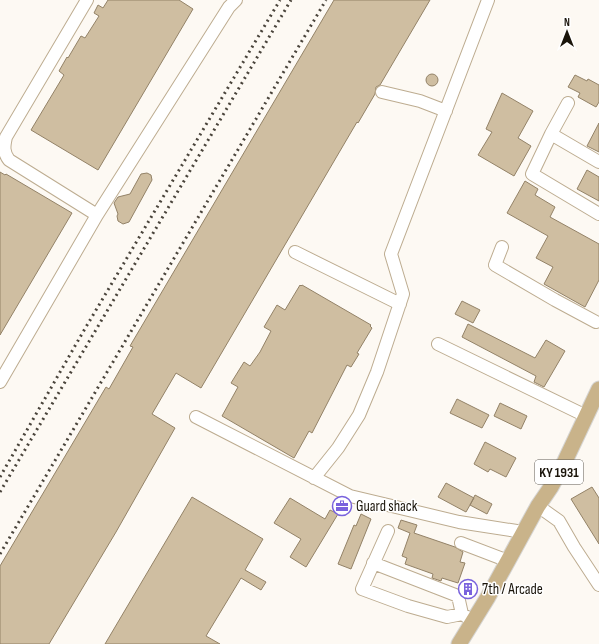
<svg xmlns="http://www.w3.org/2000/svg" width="599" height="644" viewBox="0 0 599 644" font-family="'Sofia Sans Condensed',sans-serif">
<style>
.building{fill:#cfbea1;stroke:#938267}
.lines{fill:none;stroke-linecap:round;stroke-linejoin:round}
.minor-casing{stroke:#bdac90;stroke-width:14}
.major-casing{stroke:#d6d5d3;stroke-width:17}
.minor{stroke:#fff;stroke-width:12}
.major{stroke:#c9b38a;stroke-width:15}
.rail{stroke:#4a443b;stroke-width:3;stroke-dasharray:2 4;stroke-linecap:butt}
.labels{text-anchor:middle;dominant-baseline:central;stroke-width:3;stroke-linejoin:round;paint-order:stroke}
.shield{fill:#fff;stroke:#5f5b54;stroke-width:1}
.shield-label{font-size:14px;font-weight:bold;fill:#1b150b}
.poi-label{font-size:15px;fill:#1b150b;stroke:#fff;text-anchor:start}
</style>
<rect width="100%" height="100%" fill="#fdf9f3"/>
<!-- building -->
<path class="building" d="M108,0h71l14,9 -95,161 -67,-40 33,-55 -5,-4 8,-14 1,1 13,-22 4,2 14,-22 -5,-3 4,-8 5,3z
M334,0h96l-50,85 -4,2 -1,7 -17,29 -1,-1 -156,266 -25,-15 -24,41 23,14 -59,104 -67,112h-49v-78l106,-179 3,2 24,-42 -3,-1z
M426 80a6 6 0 1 1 12 0a6 6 0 1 1-12 0Z
M575,75l12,6 1,-2 11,6v17l-3,5 -18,-10 2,-4 -12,-6z
M502,93l31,18 -15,27 13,8 -17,30 -36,-21 14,-23 -6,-3z
M599,123v29l-12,-6z
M587,170l12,7v24l-22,-12z
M0,172l5,3 1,-1 66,39 -72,122z
M147,173l4,2 1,5 -23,42 -6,2 -5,-3 -1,-5 1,-2 -4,-11 4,-6 12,-3 11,-20z
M525,181l13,8 -3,6 20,12 -5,10 49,27v36l-14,27 -41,-23 9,-17 -17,-9 12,-22 -41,-23z
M300,285l1,1 1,-1 69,40 -1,1 2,2 -15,25 2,1 -8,13 -4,-2 -35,68 -3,-2 -15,27 -72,-42 16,-29 -7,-4 13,-21 6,4 10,-14 11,-21 -7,-4 13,-22 8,5z
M462,301l18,9 -7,13 -18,-9z
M468,324l67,34 11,-18 19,11 -21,36 -10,-5 2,-6 -74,-39z
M457,399l32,16 -7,13 -32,-15z
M500,403l27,13 -6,13 -27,-13z
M485,442l31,16 -10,19 -16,-8 -2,3 -14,-8z
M446,483l28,15 -8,14 -28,-15z
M592,487l7,11v46l-28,-45z
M475,495l17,9 -5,10 -17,-9z
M192,497l71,42 -18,31 21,12 -5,8 -20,-12 -35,58 14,8h-115z
M290,498l35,21 5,-9 8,4 -32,53 -16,-10 11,-18 -27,-16z
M361,514l10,5 -20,50 -13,-5 16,-39 2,1z
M401,520l16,5 -3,8 41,14 8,5 -3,10 5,1 -7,20 -16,-5 -1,3 -9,-3 1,-4 -28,-10 2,-6 -5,-2 8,-23 -12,-5z"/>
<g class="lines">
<defs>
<path id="minor" d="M87,0l-81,137c-2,9 -3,15 3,23l88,55
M382,92l38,9 26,10
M551,134l17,-31
M599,162l-48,-28 -19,40 67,40
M502,247l-7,18 60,35 41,22
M295,252l105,52
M438,344l148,72
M0,382l97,-167 132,-208 7,-7
M196,417l154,79 109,26 64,10
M314,478l24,-30 21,-33 18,-43 26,-78 -12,-40 97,-254
M538,506l21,15 15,26 25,38
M388,531l-26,58 46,17 39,11 15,-3 11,7
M461,543l47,18
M373,563l85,33 4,18"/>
<path id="major" d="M459,644l29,-47 50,-91 13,-19 14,-26 34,-72"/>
</defs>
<!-- minor casing -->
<use href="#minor" class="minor-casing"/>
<!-- major casing -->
<use href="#major" class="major-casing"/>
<!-- minor -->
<use href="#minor" class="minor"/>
<!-- major -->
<use href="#major" class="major"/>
<!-- rail -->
<path class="rail" d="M0,477l83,-145 197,-332
M0,492l291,-492
M0,554l326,-554"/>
</g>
<!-- icons -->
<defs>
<symbol id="office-ring" viewBox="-11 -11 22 22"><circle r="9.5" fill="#fff" stroke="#7962dd" stroke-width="1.5"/><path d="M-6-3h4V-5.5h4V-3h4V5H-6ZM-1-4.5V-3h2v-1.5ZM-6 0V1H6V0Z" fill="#7962dd"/></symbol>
<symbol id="building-ring" viewBox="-11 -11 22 22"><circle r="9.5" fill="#fff" stroke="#7962dd" stroke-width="1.5"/><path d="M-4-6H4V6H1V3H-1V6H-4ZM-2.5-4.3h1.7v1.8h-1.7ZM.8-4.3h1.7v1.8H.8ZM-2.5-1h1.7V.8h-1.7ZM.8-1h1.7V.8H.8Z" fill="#7962dd"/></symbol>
</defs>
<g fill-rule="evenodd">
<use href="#office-ring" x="331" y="495" width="22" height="22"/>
<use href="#building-ring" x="457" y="578" width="22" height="22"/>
</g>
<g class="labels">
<!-- shield labels -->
<rect class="shield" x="535" y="460" width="48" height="24" rx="3"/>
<g class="shield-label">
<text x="559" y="472">KY 1931</text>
</g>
<!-- poi labels -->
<g class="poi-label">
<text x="356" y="506">Guard shack</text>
<text x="482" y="589">7th / Arcade</text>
</g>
</g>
<!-- north arrow -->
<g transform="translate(567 32)" stroke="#ffffff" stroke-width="3" paint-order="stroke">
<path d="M0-3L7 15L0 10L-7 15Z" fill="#1b150b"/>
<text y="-6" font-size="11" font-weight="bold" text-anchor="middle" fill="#1b150b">N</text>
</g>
</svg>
